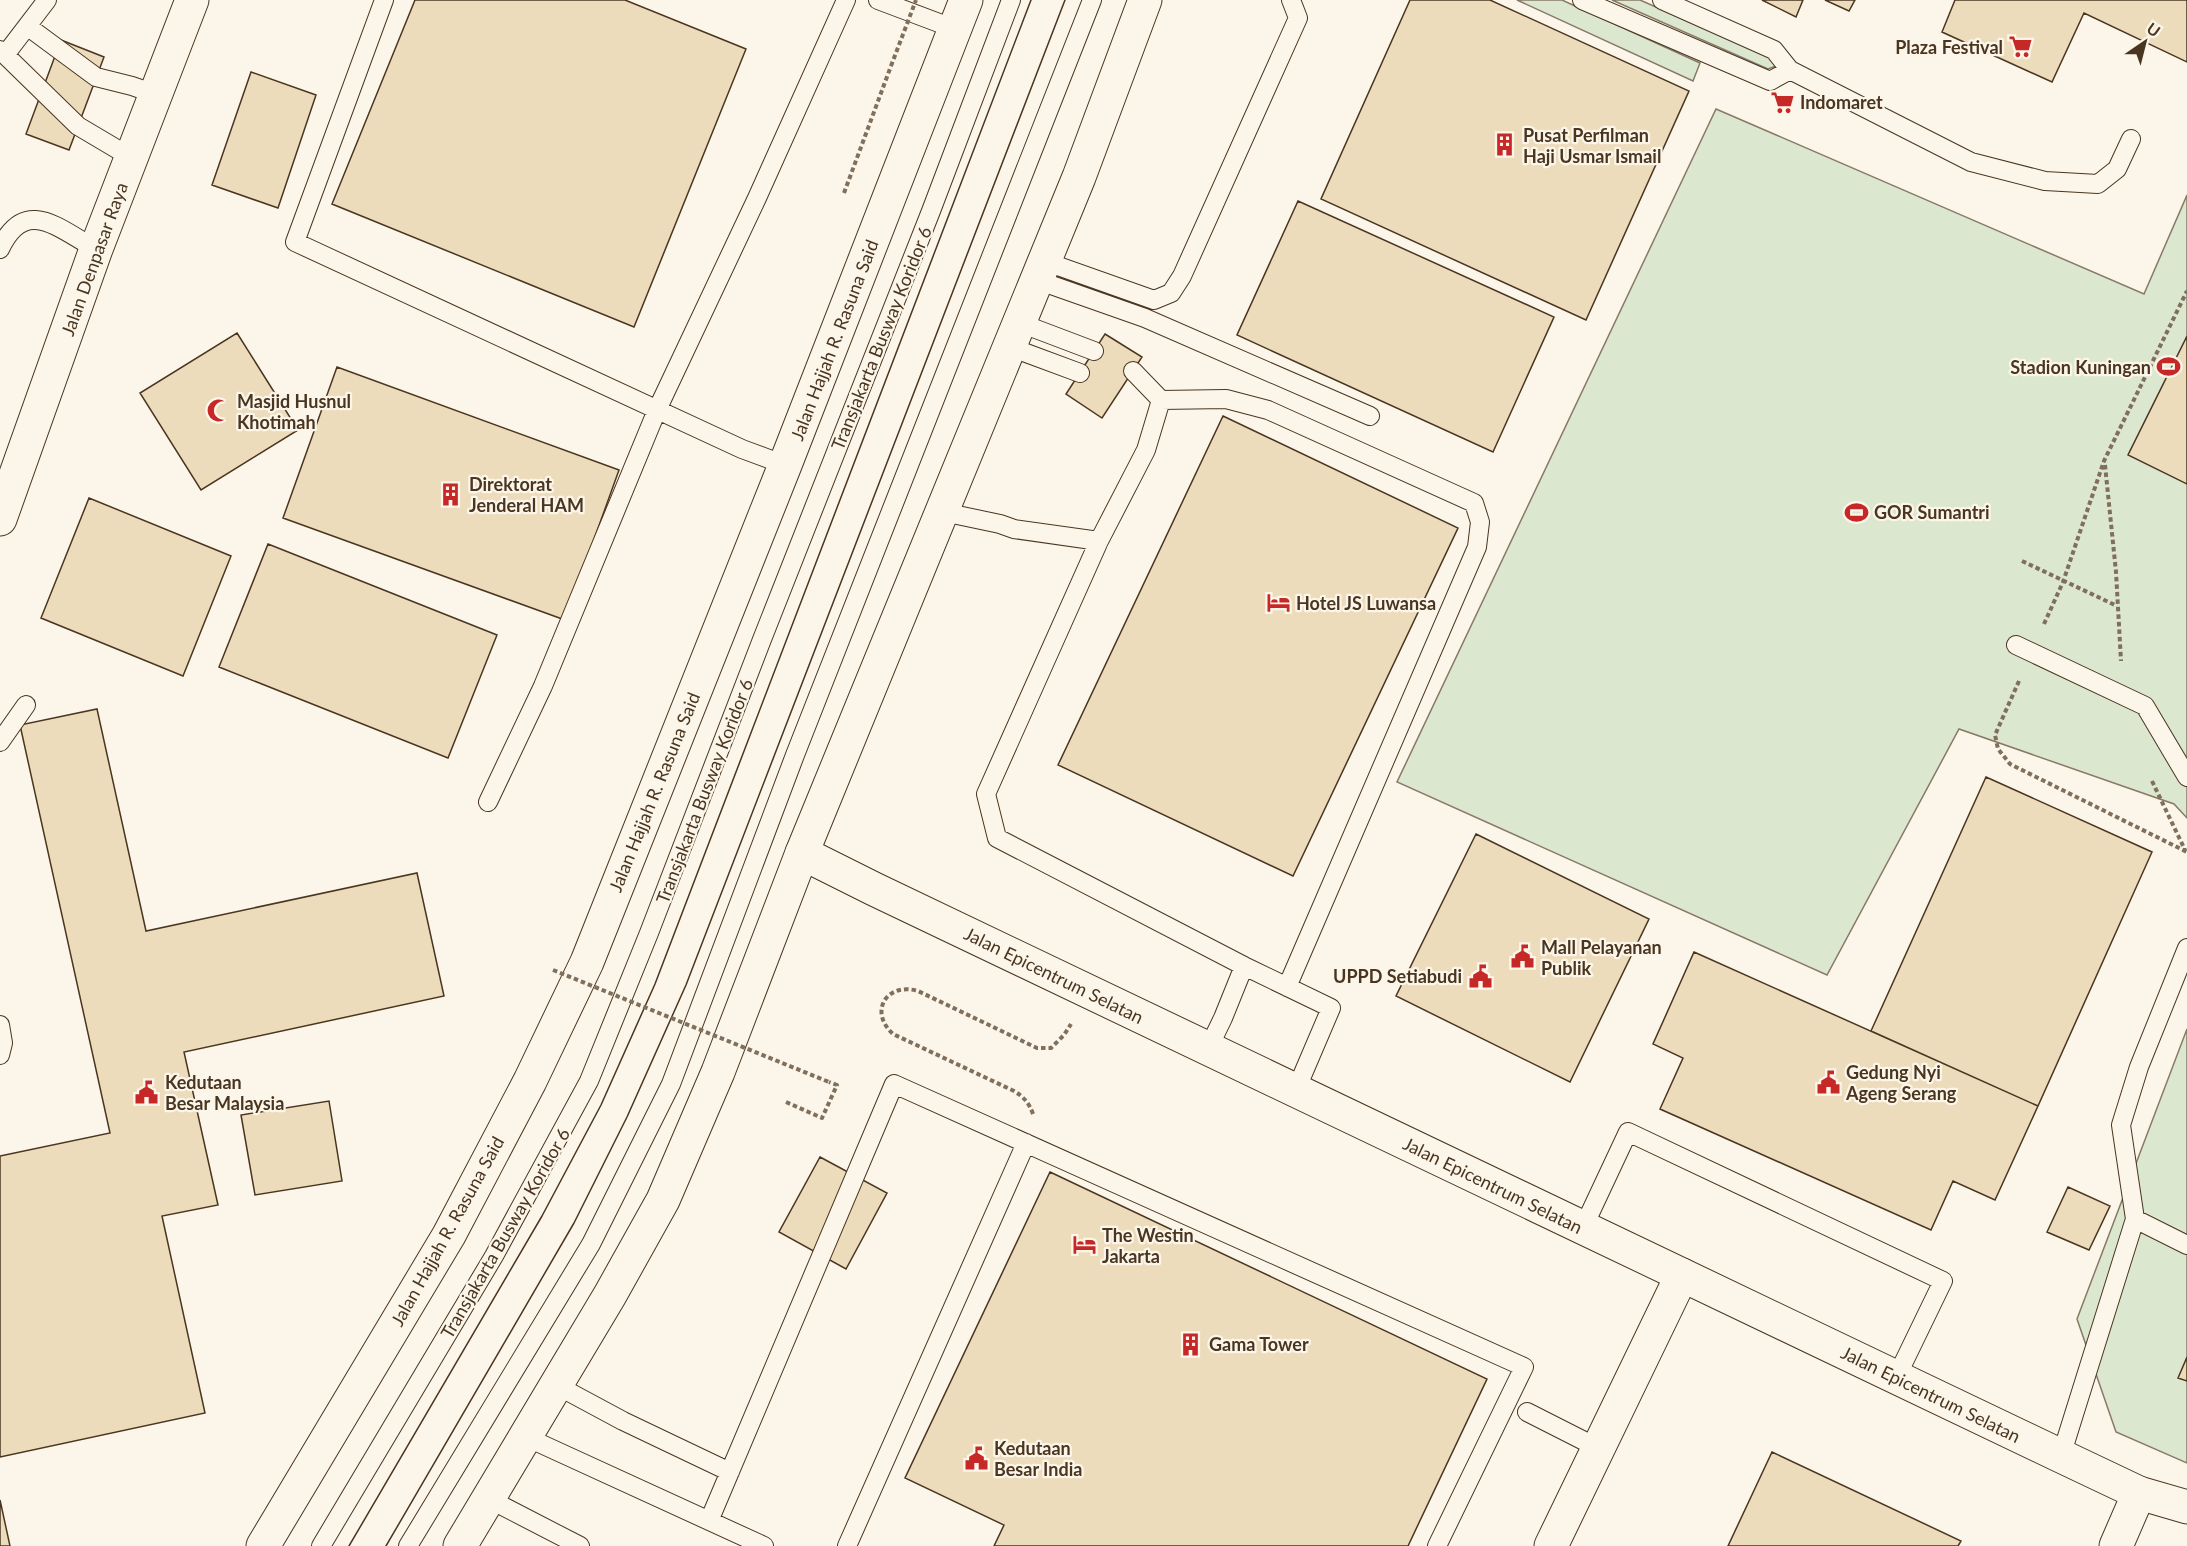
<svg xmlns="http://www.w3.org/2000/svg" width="2187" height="1546" viewBox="0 0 2187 1546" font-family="Lato,sans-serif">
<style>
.green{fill:#dce7d0;stroke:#887966;stroke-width:1.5}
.building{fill:#ecdcbc;stroke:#4a3520;stroke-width:1.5}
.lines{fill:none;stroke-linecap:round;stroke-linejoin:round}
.lane-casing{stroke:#4a3520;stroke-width:20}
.street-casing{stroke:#4a3520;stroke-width:35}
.secondary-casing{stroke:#4a3520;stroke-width:35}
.primary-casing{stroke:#4a3520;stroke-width:35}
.path{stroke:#7f6f5c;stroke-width:4;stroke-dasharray:4.5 3;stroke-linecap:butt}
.lane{stroke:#fbf6e9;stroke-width:18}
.street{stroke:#fbf6e9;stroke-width:33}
.secondary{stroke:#fbf6e9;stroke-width:33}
.primary{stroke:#fbf6e9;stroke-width:33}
.tram{stroke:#4a3520;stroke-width:1.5}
.path-bridge{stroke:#7f6f5c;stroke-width:4;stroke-dasharray:4.5 3;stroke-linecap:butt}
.labels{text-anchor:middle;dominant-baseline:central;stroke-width:4.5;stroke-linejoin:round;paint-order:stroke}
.poi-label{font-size:18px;font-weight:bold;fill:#4a3520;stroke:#fbf6e9;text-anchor:start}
.street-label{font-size:18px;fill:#4a3520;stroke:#fbf6e9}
</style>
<rect width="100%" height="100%" fill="#fbf6e9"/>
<!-- green -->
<path class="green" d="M1517,0h45l138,63 -7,18z
M1612,0h28l132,58 4,8 -8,3z
M1716,109l428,185 43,-99v623l-13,-14 -215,-75 -132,246 -430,-193z
M2187,1029v434l-71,-31 -39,-113z"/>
<!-- building -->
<path class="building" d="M415,0h210l121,49 -112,278 -302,-123z
M1410,0h80l199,91 -103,229 -265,-121z
M1762,0h41l-7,17z
M1825,0h30l-6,11z
M1955,0h232v62l-103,-49 -32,69 -110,-50z
M61,40l43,17 -35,93 -43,-16z
M251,72l65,23 -38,113 -66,-23z
M1298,201l256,116 -61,135 -256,-117z
M237,333l61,97 -97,60 -61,-97z
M1105,334l37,23 -40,61 -36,-24z
M2187,336v148l-59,-29z
M337,367l282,103 -54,150 -282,-102z
M1223,416l235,112 -165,348 -235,-111z
M89,498l142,58 -48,120 -142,-58z
M268,544l229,91 -49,123 -229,-91z
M97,709l49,222 271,-58 27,123 -260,56 34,153 -56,11 43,197 -205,44v-301l110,-23 -90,-408z
M1986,777l166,75 -114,254 -167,-75z
M1476,834l173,85 -79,163 -174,-86z
M1694,952l344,154 -43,94 -42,-19 -22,49 -271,-121 23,-51 -30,-14z
M329,1101l13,80 -87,14 -14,-80z
M820,1157l67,36 -41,76 -67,-37z
M1050,1172l437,207 -79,167h-414l10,-21 -99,-47z
M2068,1187l42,19 -21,44 -42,-18z
M2187,1357v24l-9,-3z
M1772,1452l189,89 -3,5h-230z
M0,1500l10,46h-10z"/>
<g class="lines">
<defs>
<path id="lane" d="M384,0l-89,242 447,207 43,16
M878,0l77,29
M1582,0l188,81 20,-11 -16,-20 -112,-50
M27,26l69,51 36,9 23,8
M0,50l78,76 54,32
M5,55l42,-55
M1790,70l181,92 74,19 53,3 19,-15 14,-30
M0,249c25,-54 59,-20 96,0
M1044,261l110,39 17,-7 11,-17 116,-258 -7,-18
M1037,280l108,38 225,98
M1020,323l74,28
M1010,347l70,26
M1133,371l28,29 65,-1 42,11 206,93 6,19 -3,25 -190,440
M1161,400l-15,50 -47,91 -113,253 11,44 247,128 87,42 -35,82
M943,512l57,12 14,5 85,12
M2016,645l129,61 42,71
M0,742l26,-37
M488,802l55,-116 114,-276 100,-212 89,-198
M0,1025l3,18 -3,12
M1208,1049l15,-31 21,-52
M2135,1219l52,26
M1583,1228l45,-96 315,149 -47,97
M556,1385l67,36 107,51
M1527,1412l71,36
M526,1437l238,109
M2061,1456l74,-237 -14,-94 18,-58 48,-119
M487,1498l93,48
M709,1521l185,-437 630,283 -87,179
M321,1546l173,-290 95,-175 60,-148 112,-291 170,-431 80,-211
M408,1546l183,-302 80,-160 124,-329 297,-755
M847,1546l179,-403"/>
<path id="street" d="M1551,1546l131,-271
M2116,1546l23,-53"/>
<path id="secondary" d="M0,519l96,-270 96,-249
M802,853l72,36 1187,567 78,37 48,14"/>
<path id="primary" d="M263,1546l186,-311 81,-154 57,-119 198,-497 181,-465
M460,1546l150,-251 53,-95 55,-128 84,-219 277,-676 66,-177"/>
</defs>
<!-- lane casing -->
<use href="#lane" class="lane-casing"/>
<!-- street casing -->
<use href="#street" class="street-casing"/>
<!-- secondary casing -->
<use href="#secondary" class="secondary-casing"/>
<!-- primary casing -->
<use href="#primary" class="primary-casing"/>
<!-- path -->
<path class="path" d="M844,193l47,-127
M2105,465l11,107 5,89
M2022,561l95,45
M2044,624l19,-42 41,-121 83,-170
M2019,681l-24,54 3,14 12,15 177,88
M2152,781l33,69
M786,1102l36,16 15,-33 -8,-3
M1033,1114c-4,-11 -9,-17 -19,-23l-121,-57c-25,-23 -6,-52 25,-43l119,57h14l13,-13 7,-11"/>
<!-- lane -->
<use href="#lane" class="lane"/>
<!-- street -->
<use href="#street" class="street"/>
<!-- secondary -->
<use href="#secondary" class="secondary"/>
<!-- primary -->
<use href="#primary" class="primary"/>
<!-- tram -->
<path class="tram" d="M349,1546l193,-330 59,-111 54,-121 376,-984
M386,1546l188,-323 53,-106 59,-132 379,-985"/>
<!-- path-bridge -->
<path class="path-bridge" d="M891,66l25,-66
M553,970l276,112"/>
</g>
<!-- icons -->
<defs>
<symbol id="supermarket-bare" viewBox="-9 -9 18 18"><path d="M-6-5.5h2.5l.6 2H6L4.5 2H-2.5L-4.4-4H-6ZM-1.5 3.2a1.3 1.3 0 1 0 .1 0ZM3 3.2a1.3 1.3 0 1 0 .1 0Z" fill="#c62828" stroke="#fbf6e9" stroke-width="2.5" paint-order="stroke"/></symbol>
<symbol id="building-bare" viewBox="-9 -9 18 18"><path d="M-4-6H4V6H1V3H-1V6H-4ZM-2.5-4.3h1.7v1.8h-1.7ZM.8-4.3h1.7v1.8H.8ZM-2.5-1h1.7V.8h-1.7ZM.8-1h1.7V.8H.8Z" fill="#c62828" stroke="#fbf6e9" stroke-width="2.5" paint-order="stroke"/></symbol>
<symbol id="stadium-bare" viewBox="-9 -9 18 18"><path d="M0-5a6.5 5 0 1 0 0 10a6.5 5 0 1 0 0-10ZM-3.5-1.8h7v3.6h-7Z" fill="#c62828" stroke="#fbf6e9" stroke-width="2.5" paint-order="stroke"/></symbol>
<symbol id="mosque-bare" viewBox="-9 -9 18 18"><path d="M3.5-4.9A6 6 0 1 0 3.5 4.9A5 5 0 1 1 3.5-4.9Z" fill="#c62828" stroke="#fbf6e9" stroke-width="2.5" paint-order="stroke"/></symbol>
<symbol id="hotel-bare" viewBox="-9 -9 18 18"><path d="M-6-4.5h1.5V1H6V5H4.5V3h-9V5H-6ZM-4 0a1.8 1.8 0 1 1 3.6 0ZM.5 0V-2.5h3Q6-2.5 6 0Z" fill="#c62828" stroke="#fbf6e9" stroke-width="2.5" paint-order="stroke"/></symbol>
<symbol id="civic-bare" viewBox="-9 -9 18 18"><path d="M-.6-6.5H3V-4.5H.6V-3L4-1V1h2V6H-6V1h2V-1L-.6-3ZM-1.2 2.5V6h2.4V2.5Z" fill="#c62828" stroke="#fbf6e9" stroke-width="2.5" paint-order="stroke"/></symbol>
</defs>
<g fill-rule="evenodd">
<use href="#supermarket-bare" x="2004" y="30" width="33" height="33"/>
<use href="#supermarket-bare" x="1766" y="86" width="33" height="33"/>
<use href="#building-bare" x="1488" y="128" width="33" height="33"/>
<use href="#stadium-bare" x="2152" y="350" width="33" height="33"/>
<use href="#mosque-bare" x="202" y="394" width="33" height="33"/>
<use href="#building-bare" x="434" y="478" width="33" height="33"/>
<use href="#stadium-bare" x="1840" y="496" width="33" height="33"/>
<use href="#hotel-bare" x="1262" y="586" width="33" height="33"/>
<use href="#civic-bare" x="1506" y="940" width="33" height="33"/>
<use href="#civic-bare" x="1464" y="960" width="33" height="33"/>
<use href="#civic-bare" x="1812" y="1066" width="33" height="33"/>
<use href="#civic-bare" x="130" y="1076" width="33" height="33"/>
<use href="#hotel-bare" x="1068" y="1228" width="33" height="33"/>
<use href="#building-bare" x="1174" y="1328" width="33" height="33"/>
<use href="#civic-bare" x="960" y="1442" width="33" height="33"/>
</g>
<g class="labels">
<!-- poi labels -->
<g class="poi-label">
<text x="2003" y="47" text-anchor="end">Plaza Festival</text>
<text x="1800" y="102">Indomaret</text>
<text x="1523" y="135">Pusat Perfilman<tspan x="1523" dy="21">Haji Usmar Ismail</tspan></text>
<text x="2151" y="367" text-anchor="end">Stadion Kuningan</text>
<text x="237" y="401">Masjid Husnul<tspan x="237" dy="21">Khotimah</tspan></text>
<text x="469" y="484">Direktorat<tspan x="469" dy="21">Jenderal HAM</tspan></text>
<text x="1874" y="512">GOR Sumantri</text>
<text x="1296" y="603">Hotel JS Luwansa</text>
<text x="1541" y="947">Mall Pelayanan<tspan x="1541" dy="21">Publik</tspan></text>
<text x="1462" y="976" text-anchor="end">UPPD Setiabudi</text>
<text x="1846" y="1072">Gedung Nyi<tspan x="1846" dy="21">Ageng Serang</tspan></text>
<text x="165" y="1082">Kedutaan<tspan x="165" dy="21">Besar Malaysia</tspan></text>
<text x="1102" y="1235">The Westin<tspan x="1102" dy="21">Jakarta</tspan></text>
<text x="1209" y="1344">Gama Tower</text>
<text x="994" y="1448">Kedutaan<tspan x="994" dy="21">Besar India</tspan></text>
</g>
<!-- street labels -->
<g class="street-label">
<text transform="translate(94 259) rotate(-70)">Jalan Denpasar Raya</text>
<text transform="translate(881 338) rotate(-68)">Transjakarta Busway Koridor 6</text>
<text transform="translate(834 340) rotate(-69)">Jalan Hajjah R. Rasuna Said</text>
<text transform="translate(704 791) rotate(-69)">Transjakarta Busway Koridor 6</text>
<text transform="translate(654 792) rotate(-68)">Jalan Hajjah R. Rasuna Said</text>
<text transform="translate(1054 975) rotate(26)">Jalan Epicentrum Selatan</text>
<text transform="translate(1493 1185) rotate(26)">Jalan Epicentrum Selatan</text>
<text transform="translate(447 1231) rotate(-61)">Jalan Hajjah R. Rasuna Said</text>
<text transform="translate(505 1233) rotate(-60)">Transjakarta Busway Koridor 6</text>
<text transform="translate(1931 1394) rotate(26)">Jalan Epicentrum Selatan</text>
</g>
</g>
<!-- north arrow -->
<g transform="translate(2145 42) rotate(35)" stroke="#fbf6e9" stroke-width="4.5" paint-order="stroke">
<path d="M0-4.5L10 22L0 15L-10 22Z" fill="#4a3520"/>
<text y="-9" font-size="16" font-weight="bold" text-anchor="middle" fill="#4a3520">U</text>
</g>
</svg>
